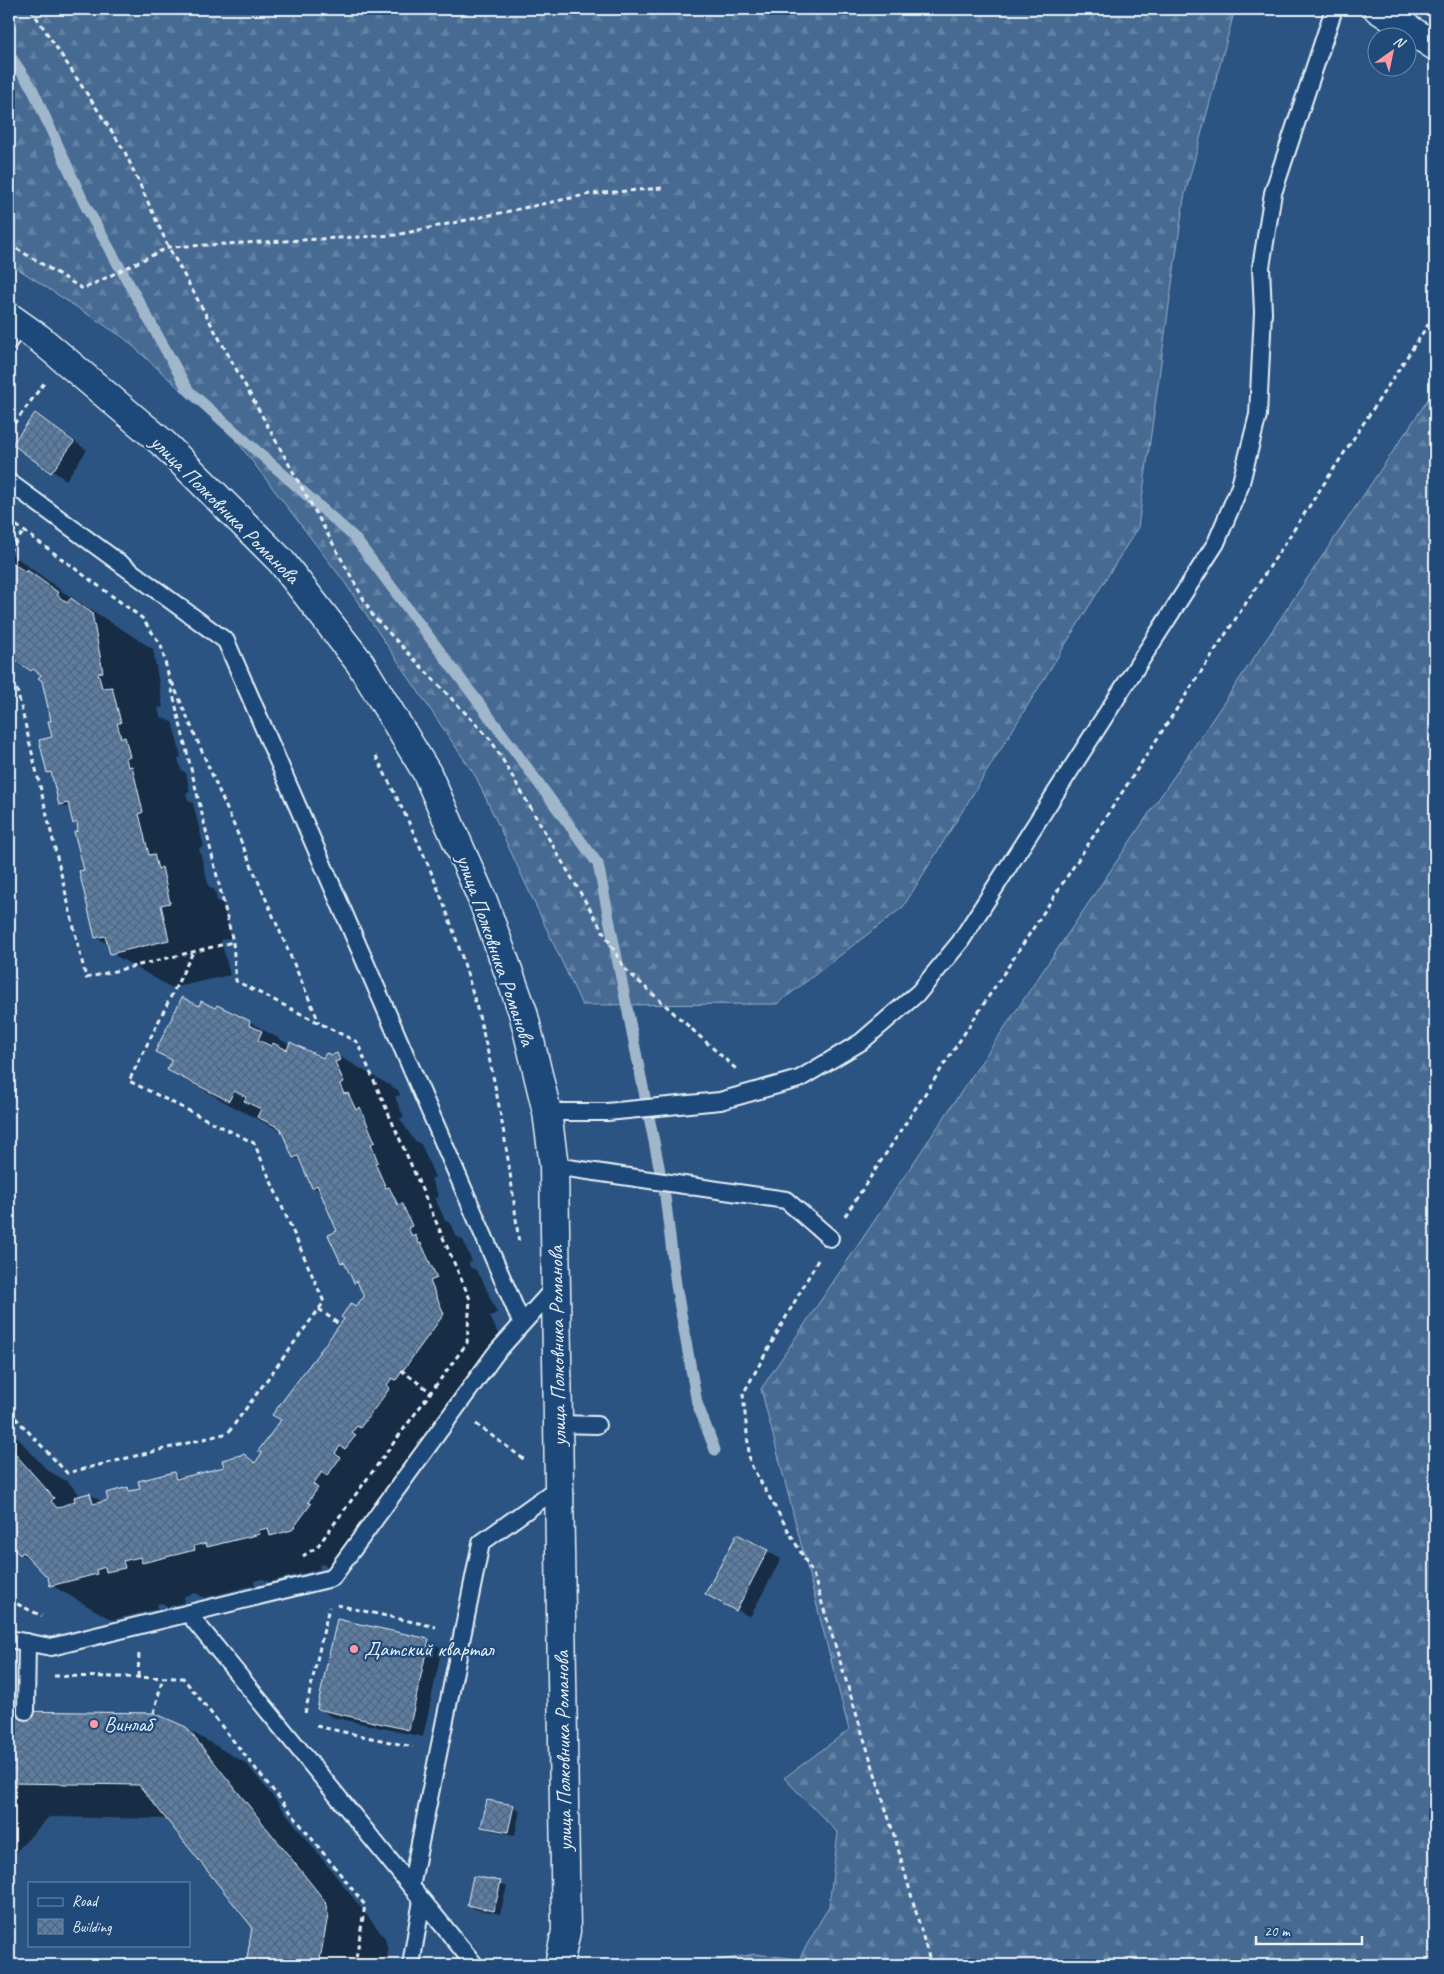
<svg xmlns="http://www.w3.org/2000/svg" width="1444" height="1974" viewBox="0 0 1444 1974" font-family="Caveat,sans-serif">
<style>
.forest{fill:url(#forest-firs);stroke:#98aec6}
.shadow{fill:#0007}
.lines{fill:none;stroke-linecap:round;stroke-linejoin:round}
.stream{stroke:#a0b6cb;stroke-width:11}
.building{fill:url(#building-cross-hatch);stroke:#e8f1f8}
.lane-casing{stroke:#e8f1f8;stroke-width:20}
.street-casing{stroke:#e8f1f8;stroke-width:31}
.secondary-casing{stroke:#e8f1f8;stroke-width:31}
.path{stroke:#e8f1f8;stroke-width:3;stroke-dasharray:5 4;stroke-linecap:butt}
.lane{stroke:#1f4a7a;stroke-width:16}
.street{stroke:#1f4a7a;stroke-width:28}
.secondary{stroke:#1f4a7a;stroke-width:28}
.poi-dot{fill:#ff9aa2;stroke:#1f4a7a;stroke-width:2}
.labels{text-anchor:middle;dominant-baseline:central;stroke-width:4.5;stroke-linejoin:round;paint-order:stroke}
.street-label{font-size:21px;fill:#e8f1f8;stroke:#1f4a7a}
.poi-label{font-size:21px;fill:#e8f1f8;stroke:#1f4a7a;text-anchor:start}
</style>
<defs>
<pattern id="forest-firs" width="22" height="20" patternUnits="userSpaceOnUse" patternTransform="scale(1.25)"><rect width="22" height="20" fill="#476b93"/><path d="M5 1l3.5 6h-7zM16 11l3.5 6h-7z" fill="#6281a3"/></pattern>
<pattern id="building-cross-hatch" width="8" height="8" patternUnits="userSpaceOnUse" patternTransform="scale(1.25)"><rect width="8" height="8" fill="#5d7da1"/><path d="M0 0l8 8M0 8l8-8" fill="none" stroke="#53657a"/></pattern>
</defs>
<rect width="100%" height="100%" fill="#2b5482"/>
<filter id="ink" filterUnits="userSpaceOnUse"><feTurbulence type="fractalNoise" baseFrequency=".02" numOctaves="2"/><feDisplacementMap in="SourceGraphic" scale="10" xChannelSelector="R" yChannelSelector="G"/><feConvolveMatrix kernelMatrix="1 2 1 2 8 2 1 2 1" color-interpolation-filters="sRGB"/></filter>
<g filter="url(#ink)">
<!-- forest -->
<path class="forest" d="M9,9h1226l-51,189 -46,329 -235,380 -126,97 -195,1 -106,-228 -133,-197 -107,-140 -112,-102 -115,-75z
M1435,389v1576h-744l64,-11 44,5 30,-53 9,-73 -54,-55 65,-48 -88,-341z"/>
<!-- shadow -->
<path class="shadow" d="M35,414l52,36 -21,30 -52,-36z
M9,552l54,40 90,57 10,58 -5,1 2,8 13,7 8,34 -3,1 3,12 5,3 4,19 -4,1 2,7 5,3 11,44 -5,1 10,39 6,3 2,11 6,3 8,34 -10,2 9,35 -58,13 -61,-35 -2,-8 -13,-8 -18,-112 -4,-2 -3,-13 -11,-6 -7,-29 -4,-3 5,-34 -1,-16 -11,-46 -33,-22z
M199,1008l17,2 34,12 40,23 33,15 14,-5 61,35 2,5 -5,2 9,20 -4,2 14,21 7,4 14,33 -4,2 8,18 -4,1 10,22 5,3 6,13 7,4 9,21 -3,2 1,4 6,3 6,9 15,34 -7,3 15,34 -136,188 3,2 -19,25 -21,5 -9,-6 -4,1 1,4 -51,13 -6,-3 -9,2 1,4 -51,13 -8,-5 -12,3 1,6 -17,5 -6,-4 -5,1 1,5 -46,11 -61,-35 -2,-7 -16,-17 -24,-14v-115l6,3 32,35 21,12 13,14 9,-2 14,9 24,-15 5,4 8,-2 33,-16 9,5 43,-11 18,-12 12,7 99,-156 10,-10 -5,-11 -5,-4 -8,-17 -5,-3 -4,-30 -17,-40 -8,-5 -12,-26 -7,-4 -11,-25 -53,-27 -61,-35 4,-9 -17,-10z
M9,1396l3,2 1,21 -4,5z
M738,1535l43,24 -31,58 -30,-16z
M428,1641l14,7 -19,89 -91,-20 -13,-8z
M9,1712l144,2 32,14 62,36 138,174 3,13 -2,14h-139l6,-38 -85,-108 -119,-2 -40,42z
M513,1807l7,3 -5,25 -26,-5 -6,-4z
M500,1883l7,3 -7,28 -25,-5 -7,-4z"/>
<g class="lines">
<!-- stream -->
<path class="stream" d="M9,54l23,34 52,115 104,187 166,147 158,210 86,117 67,332 11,89 21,118 18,47"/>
</g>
<!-- building -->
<path class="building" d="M35,413l39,29 -23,31 -39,-29z
M9,561l17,11 1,-2 32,23 -2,2 10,8 4,-5 21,15 11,59 -5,1 4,15 10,-1 9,36h-4l4,15 4,-1 5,20 -4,1 2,9 4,-1 11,46 -4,2 10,41 5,-1 4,15 4,-2 8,36 -9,2 8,35 -59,14 -5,-18 -10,2 -16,-67 5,-1 -10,-38 4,-1 -1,-9 -4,2 -5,-21 -9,2 -8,-33 -4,1 -8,-33 13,-3 -4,-16h3l-9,-40 -4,-3 3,-3 -8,-6 -2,2 -22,-15z
M182,997l17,9 2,-5 14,7 2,-3 33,16 -1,4 13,6 -4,9 13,6 2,-3 14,7 3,-8 33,16 3,-5 6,2 5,-2 3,7 -5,2 9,20 -4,2 4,10 4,-1 8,17 4,-3 15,35 -4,2 7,18 -3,1 11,25 3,-1 9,18 4,-2 10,23 -4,2 4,8 3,-2 4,10 2,-1 16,35 -7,3 14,33 -48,66 -4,-2 -5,7 3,3 -30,40 -3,-2 -5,6 4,3 -11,14 -5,-3 -5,7 5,5 -13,18 -5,-4 -9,12 5,4 -10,14 3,2 -19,26 -22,6 -2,-8 -9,2 1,4 -53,13 -1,-4 -12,3 1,4 -53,13 -2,-6 -17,4 2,7 -19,4 -1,-5 -9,3 1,4 -47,12 -2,-8 -25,-26 -3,3 -11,-12v-96l45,51 -3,3 6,7 18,-7 -1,-4 16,-4 3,11 15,-4 -2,-7 22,-6 1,4 11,-2 -2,-8 36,-9 2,7 48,-12 -2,-7 22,-6 11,9 7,-10 -4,-2 23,-31 -9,-5 72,-96 -3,-2 10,-14 4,3 9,-9 -7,-16 -3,2 -10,-21 -3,1 -13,-28 9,-4 -20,-46 -5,3 -14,-32 -5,2 -13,-30 -23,-11 4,-8 -17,-8 2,-4 -12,-6 -5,10 -62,-31 5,-10 -17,-8z
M737,1534l31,16 -32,61 -31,-17z
M337,1619l92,20 -20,91 -92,-21z
M9,1711l145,2 32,14 139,174 3,14 -9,50h-73l6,-38 -113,-142 -130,-2z
M487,1800l27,5 -6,27 -27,-5z
M473,1876l28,5 -7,30 -27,-6z"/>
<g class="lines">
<defs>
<path id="lane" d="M9,341l11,-16
M9,482l217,159 296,683
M547,1112h60l113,-11 79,-22 62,-37 58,-50 41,-50 256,-399 24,-57 18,-71 5,-103 -2,-45 12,-74 61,-184
M554,1166l232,34 44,38
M558,1424l39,1
M188,1613l287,352
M9,1639l42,8 281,-69 164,-225 60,-67
M26,1711l1,-69
M411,1887l70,-344 78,-56
M411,1965l11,-65"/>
<path id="street" d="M9,317l31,22 124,105 117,117 79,102 67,110 56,128 40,111 24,100 7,54 12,765 -7,34"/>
<path id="secondary" d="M1378,9l57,37"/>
</defs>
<!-- lane casing -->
<use href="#lane" class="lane-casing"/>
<!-- street casing -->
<use href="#street" class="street-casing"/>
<!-- secondary casing -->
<use href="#secondary" class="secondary-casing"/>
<!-- path -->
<path class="path" d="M31,9l93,141 45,98 204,368 118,124 134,229 111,100
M9,244l74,45 86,-42 227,-12 194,-41 72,-6
M9,431l35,-48
M9,520l133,98 19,27 72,297 3,39 121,61 113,257 -3,44 -150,204 -14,9
M9,552l15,-21
M172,682l147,340
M9,684l8,6 69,288 147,-36
M376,756c22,44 44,87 62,133 45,115 68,234 81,356
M845,1216l590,-902
M818,1260l-75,134 7,69 63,111 84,271 34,120
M319,1309l21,16
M401,1370l31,23
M9,1411l58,62 161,-40 96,-131 -70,-159 -125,-62 64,-129
M476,1424l49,36
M9,1600l33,16
M337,1605l99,22
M54,1676l129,2 182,227 -10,60
M138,1677l1,-25
M154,1713l9,-36
M305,1713l24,-106
M316,1726l97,21"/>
<!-- lane -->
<use href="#lane" class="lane"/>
<!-- street -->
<use href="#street" class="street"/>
<!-- secondary -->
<use href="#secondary" class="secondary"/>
</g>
</g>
<!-- markers -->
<g class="poi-dot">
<circle cx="354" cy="1649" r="5"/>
<circle cx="94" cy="1724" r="5"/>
</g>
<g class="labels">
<!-- street labels -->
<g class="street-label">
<text transform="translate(225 509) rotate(45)">улица Полковника Романова</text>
<text transform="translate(496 950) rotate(71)">улица Полковника Романова</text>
<text transform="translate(557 1346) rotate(-91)">улица Полковника Романова</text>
<text transform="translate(563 1751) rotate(-91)">улица Полковника Романова</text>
</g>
<!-- poi labels -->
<g class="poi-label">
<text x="364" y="1649">Датский квартал</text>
<text x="104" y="1724">Винлаб</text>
</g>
</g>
<!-- margin -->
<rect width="1444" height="1974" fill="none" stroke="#1f4a7a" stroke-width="30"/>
<rect x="15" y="15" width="1414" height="1944" fill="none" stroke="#e8f1f8" stroke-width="2" filter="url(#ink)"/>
<!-- legend -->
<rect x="28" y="1882" width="162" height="65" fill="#1f4a7a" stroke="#6f8dac"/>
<rect x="38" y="1898" width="25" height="8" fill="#1f4a7a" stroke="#6f8dac"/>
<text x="72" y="1906" font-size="15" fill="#e8f1f8">Road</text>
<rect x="38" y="1919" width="25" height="15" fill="url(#building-cross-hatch)" stroke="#6f8dac"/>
<text x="72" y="1932" font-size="15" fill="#e8f1f8">Building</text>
<!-- north arrow -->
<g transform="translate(1392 52) rotate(33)"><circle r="24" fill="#1f4a7a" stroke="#6f8dac"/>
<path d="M0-4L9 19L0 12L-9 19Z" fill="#ff9aa2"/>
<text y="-8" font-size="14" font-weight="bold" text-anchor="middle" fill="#e8f1f8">N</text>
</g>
<!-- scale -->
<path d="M1256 1936v8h106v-8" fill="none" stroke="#e8f1f8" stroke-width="2.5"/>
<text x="1264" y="1936" font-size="15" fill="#e8f1f8" stroke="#1f4a7a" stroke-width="4" paint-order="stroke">20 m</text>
</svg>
